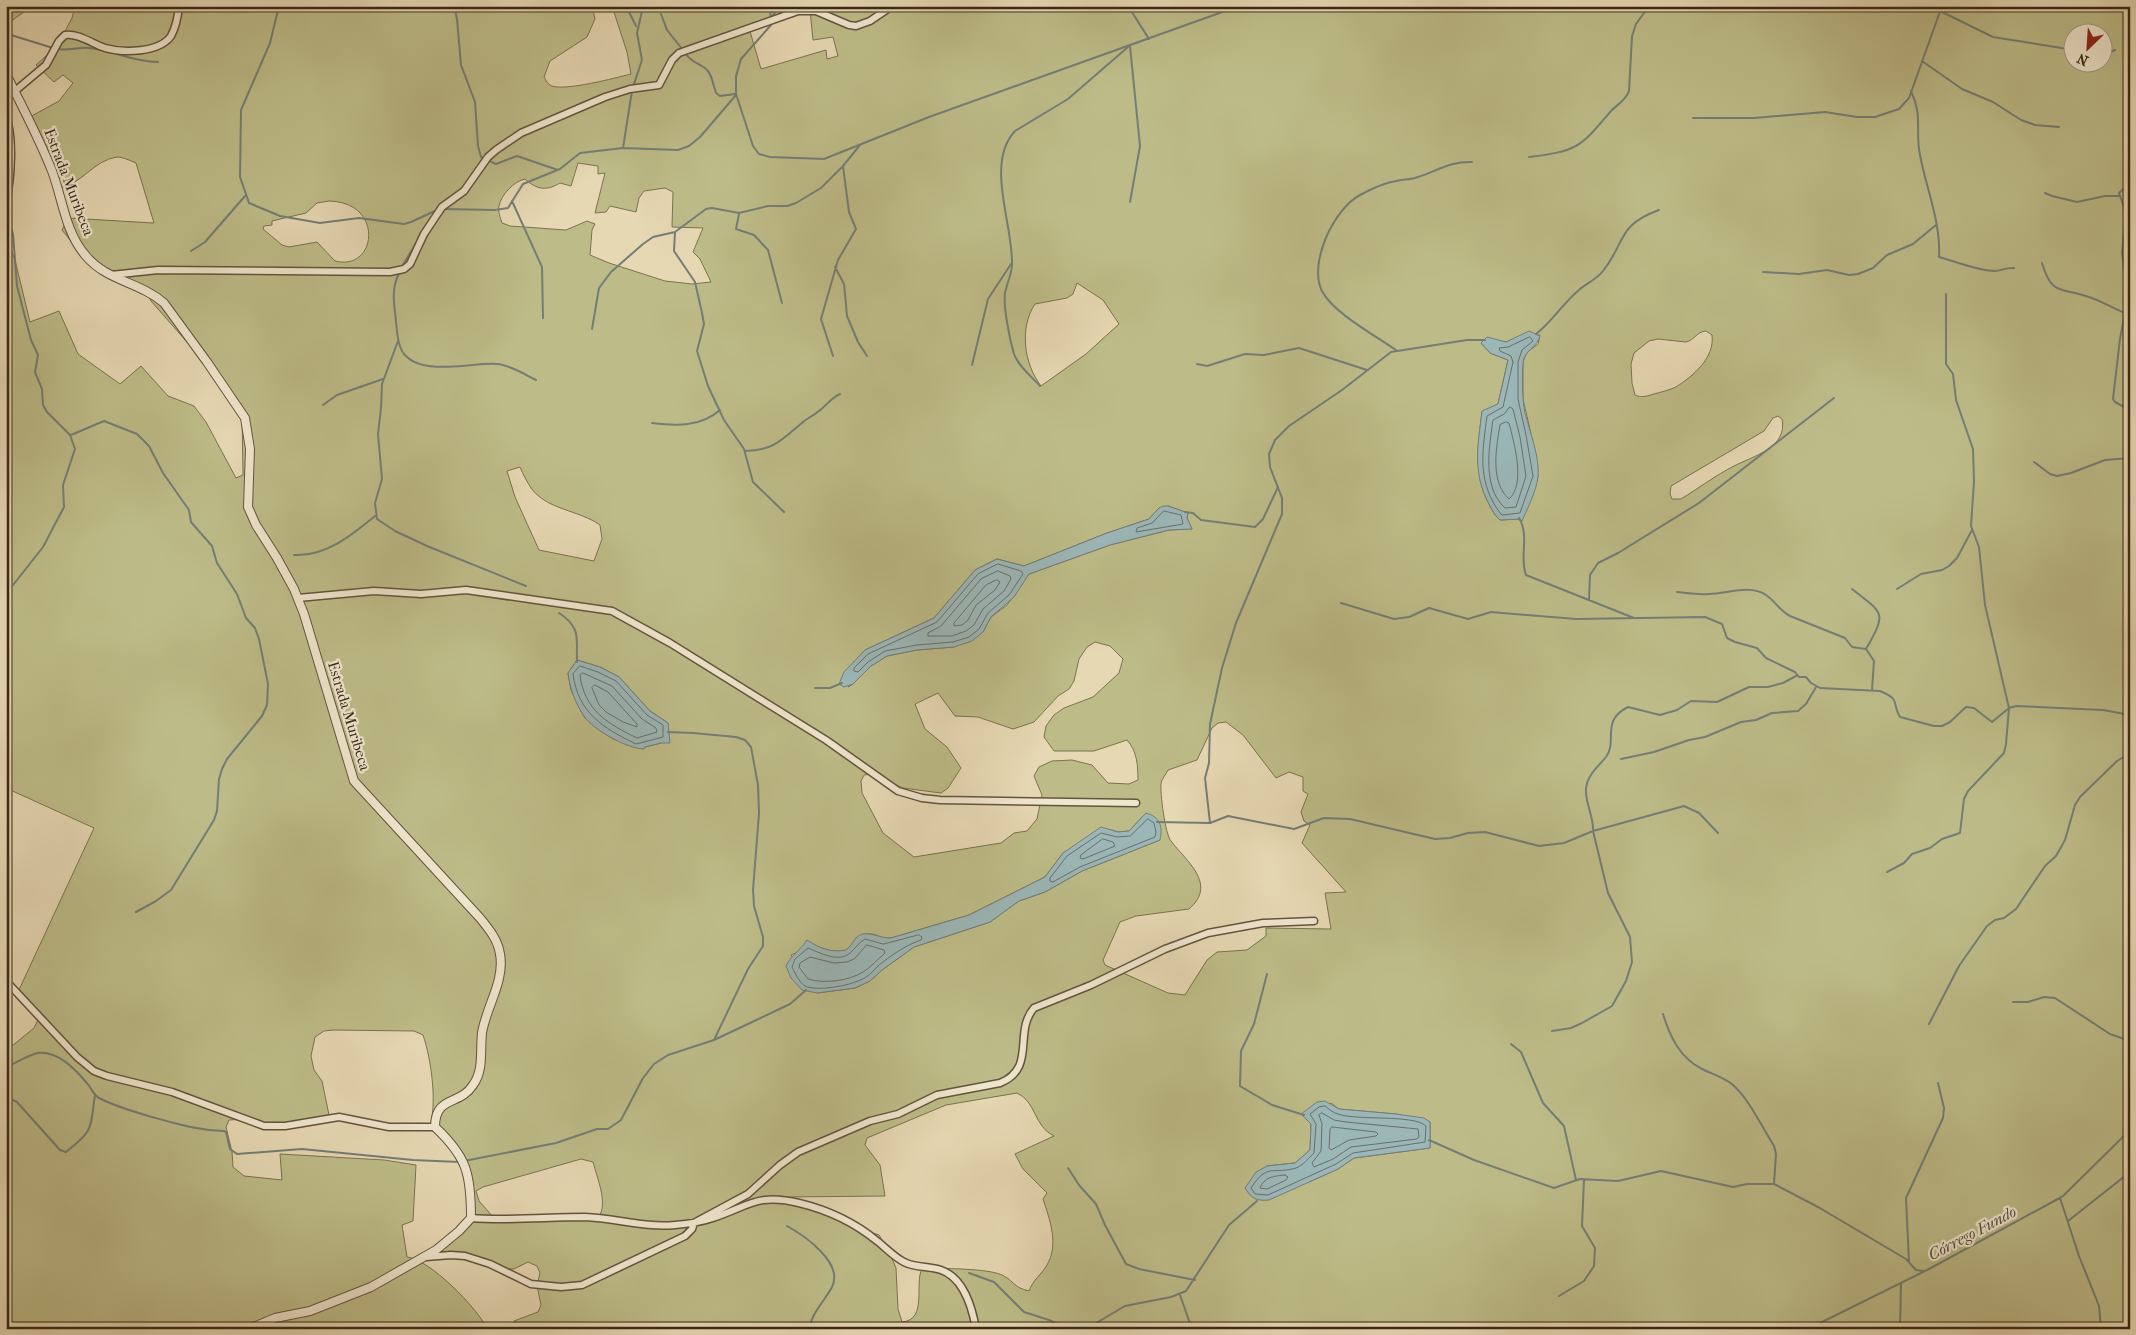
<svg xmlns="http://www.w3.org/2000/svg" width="2136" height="1335" viewBox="0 0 2136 1335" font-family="'IM FELL French Canon',serif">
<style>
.green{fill:#bdbc88;stroke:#7b7250;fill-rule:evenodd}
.water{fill:#9bb7b8;stroke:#747e78}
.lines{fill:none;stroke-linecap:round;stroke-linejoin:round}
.shore{stroke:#6a7068;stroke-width:1}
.stream{stroke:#747e78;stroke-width:2}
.minor-casing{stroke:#64543e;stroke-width:9}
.tertiary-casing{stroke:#64543e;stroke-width:10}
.minor{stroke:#efe6ce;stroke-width:6}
.tertiary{stroke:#efe6ce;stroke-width:8}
.labels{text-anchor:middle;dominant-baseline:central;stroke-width:4.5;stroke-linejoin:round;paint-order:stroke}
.street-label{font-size:15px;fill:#392817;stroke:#efe6ce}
.water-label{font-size:16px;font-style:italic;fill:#524c3f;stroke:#efe6ce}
</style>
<rect width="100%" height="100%" fill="#e6d8b3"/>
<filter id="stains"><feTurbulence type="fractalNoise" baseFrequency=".004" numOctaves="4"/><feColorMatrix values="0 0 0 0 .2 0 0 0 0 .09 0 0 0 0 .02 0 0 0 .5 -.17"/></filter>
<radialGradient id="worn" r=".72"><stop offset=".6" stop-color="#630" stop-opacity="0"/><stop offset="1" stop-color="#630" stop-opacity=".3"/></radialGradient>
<!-- green -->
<path class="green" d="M6,6h26l-26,19z
M75,6h517l3,13 -8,18 -37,24 -6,16c3,4 3,7 8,9 14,5 63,-8 79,-12l-4,-22 -15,-46h1518v1323h-1612l-4,-8 24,-9 3,-7 -4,-19 3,-13 -3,-7 -9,-4 -14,7h-9l-19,-9 -29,-8 -25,-1 36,-31v-38l-22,-43 -17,-10c9,-24 2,-71 -6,-94l-9,-4 -81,-1 -9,1 -9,6 -4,19 3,14 8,11 7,34c-15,5 -42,16 -57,13 -15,-3 -28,-10 -43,-8l-3,7 6,25 1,15 11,9 38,4 -2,-26 104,6 32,5 -3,56 -11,4 5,32c22,2 71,51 80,72h-214l-1,-4 -14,4h-252v-278l28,-23 4,-8 -3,-13 -17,-15 76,-164 -88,-40v-552l9,24 15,62 29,-11 19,43 42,30 21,-18 27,30 26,10 12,16 30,56 7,-3 -1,-61 -25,-30 -23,-34 -43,-49 -2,-5 -42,-19 -20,-16 -25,-31 6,-12 86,5 -18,-60c-5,-2 -13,-6 -19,-6 -23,3 -36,28 -59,32l-30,-71 31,-17 14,-18 -10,-8 -9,7 -18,-17 22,-20 14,-27zM810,10l3,30 20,-3 5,19 -11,3 -1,-9 -65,19 -12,-41zM2074,32h30v30h-30zM578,163l20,3v8l7,-1 -10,40 11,-1 4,-6 26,6 3,-14 5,-7 21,-3 8,4 -1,35 31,1 -10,24 7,7 11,23 -19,2 -27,-3 -56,-18 -19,-8 2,-25 3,-6 -8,-3 -21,9 -56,-4 -8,-3c-2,-6 -4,-11 -3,-17 2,-11 15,-25 26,-27 12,11 22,12 35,4l11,3zM329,201c56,1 48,71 6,60l-18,-19 -28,5 -7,-2 -19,-16 1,-3 8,-1v-4l34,-8 11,-10zM1077,283l26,17 16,24 -33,30 -45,32c-17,-22 -22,-58 -6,-82l32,-6 6,-4zM1706,331l6,4c3,23 -19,41 -36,52 -6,3 -15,5 -22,7 -7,2 -13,4 -19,1l-3,-12 -1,-19 3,-11 15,-12 9,-2 28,3c9,-2 10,-10 20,-11zM1540,335l-2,9 -12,9 -3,9v37l8,35 7,43 -19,42 -19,1c-5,-4 -8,-10 -11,-16 -16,-30 -11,-60 -7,-92l16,-8 10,-44 -18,-7 -9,-10 16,-3 9,2 8,-3zM1778,416l4,3c6,28 -28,37 -48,47 -18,9 -35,22 -53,33h-9l-2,-5 1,-8 93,-55 9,-13zM520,467c3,7 7,15 11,21 16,22 48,22 69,37l2,14 -8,22 -55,-11 -24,-53 -8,-26zM1168,506l20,7 -1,5 5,11 -23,1 -59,15 -81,29 -22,31 -16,12 -8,15 -29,15 -37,3 -30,6 -16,10 -18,18 -5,3 17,-37 69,-32 41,-48 22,-11 27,7 83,-33 42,-14 10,-11zM1095,642l15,4 13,13 -4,14 -26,24 -29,11 -10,7 -8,11 -2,11 10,14h40l33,-11c10,11 11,25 11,40l-9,4 -21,-1 -16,-18 -20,-5 -20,1 -13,6 -5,9 8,19 -5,24 -10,12 -13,2 -13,10 -87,14 -31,-24 -21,-40 -1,-12 3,-6 7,-1 32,14 38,5 7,-5 13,-20 -14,-21 -22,-18 -10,-25 23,-11 17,23 23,1 35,12 21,-7 24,-26 11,-7 5,-8 5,-22 8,-12zM577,660l23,7 19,10 31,34 18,12 -7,20 -16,4 -32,-8 -18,-12 -11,-10 -13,-27 -3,-17zM1226,722l17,13 33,43 13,-6 14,5v14l5,3 -7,18 3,9 6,4 -8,18 44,49 -21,1 6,36 -65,-1v8l-19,14 -30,2 -10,8 -22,35 -17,-2 -63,-28 -2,-5 17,-38 16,-6 53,-7c29,-25 -3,-48 -18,-68 -6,-7 -11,-48 -10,-58 1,-4 5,-9 7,-13l29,-10 15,-32 6,-5zM1146,813l14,27 -78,31 -37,21 -26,9 -29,21 -76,25 -32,23 -12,11 -15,7 -38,5 -26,-38 9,-4 7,-10c12,7 24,12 39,10 7,-8 13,-18 26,-17 7,1 9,5 19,4l78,-23 76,-38 18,-24 49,-23 6,2 11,-1zM1017,1093c19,8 17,34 37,43l-39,18 8,15 24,24 -4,6c7,21 16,46 4,66 -6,10 -14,15 -18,26 -16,-4 -13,-8 -25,-15 -13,-8 -66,-8 -82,-7 -8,14 6,51 -20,53l-4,-13 -2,-41 -8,-19 -9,-14 -12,-4 -24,-15 -57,-19 99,-1 -5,-31 -15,-20 2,-7 79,-33zM1331,1103l8,6 57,5 34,8v26l-76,10 -16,11 -29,13 -42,-16 28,-3 15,-13 1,-26zM581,1159l12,3c4,16 15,40 6,55l-105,1 -15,-17 -3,-10 7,-4z"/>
<!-- water -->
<path class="water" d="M1529,331l11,5c-3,12 -16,14 -17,27 -1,16 -1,35 2,50 5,19 15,45 13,64 -2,15 -10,30 -16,44l-3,-2 -19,1c-5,-4 -8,-10 -11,-16 -17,-31 -11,-59 -7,-93l16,-7 10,-44 -18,-7 -9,-10 6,-6 19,5z
M1163,506h5l20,7 -1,5 5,11 -23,1 -59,15 -81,29 -15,23 -23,20 -8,15 -11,9 -18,6 -37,3 -30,6 -16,10 -18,18 -9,3 -5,-3 5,-12 21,-22 69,-32 41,-48 22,-11 27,7 83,-33 42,-14 10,-11z
M577,660l23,7 19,10 31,34 18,12 2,20h-9l-16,4 -1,2c-16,0 -51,-19 -60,-33 -9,-13 -14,-28 -16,-43z
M1146,813c14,4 17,13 14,27l-78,31 -37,21 -26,9 -29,21 -76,25 -32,23 -12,11 -15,7 -38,5 -15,-3 -11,-12 -5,-12c5,-11 14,-15 21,-26 12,8 24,13 39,10 4,-3 7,-8 10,-12 9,-10 24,1 35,0l78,-23 76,-38 18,-24 38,-26 17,5 11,-1z
M1325,1101l14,8 57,5 28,4 6,4v26l-76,10 -16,11 -69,31c-13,1 -17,-1 -24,-12l11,-16 11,-6 28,-3 15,-13 1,-26 -10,-10 16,-12z"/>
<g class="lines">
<!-- shore -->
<path class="shore" d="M1530,337l3,4 -11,9 -4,12v37l8,36 7,41 -13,37 -18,2c-4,-4 -6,-8 -9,-13 -15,-28 -10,-55 -6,-86l16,-9 10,-45 -2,-6 -11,-5 -1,-3 9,-1z
M1510,407l3,2 7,28 6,39 -10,31 -11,1c-23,-21 -16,-60 -12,-88l11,-6z
M1506,422l3,1c5,20 17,61 0,76 -19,-17 -13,-51 -9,-74z
M1164,511l17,4 2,9 -47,8 1,-4 15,-5z
M998,564l23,7 2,3 -14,21 -21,18 -9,16 -10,8 -16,5 -36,3 -32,6 -17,11 -10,10 -4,-1v-3l14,-14 69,-32 41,-48z
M998,571l12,5 1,3 -7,12 -21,18 -9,16 -8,6 -14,5h-24v-3l13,-7 40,-47z
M997,580l3,2 -5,8 -19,15 -8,15 -6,5 -8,1v-3l32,-38z
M580,666l18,6 18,9 31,34 16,10v12l-27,7c-33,-16 -58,-31 -63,-70z
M583,673l29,13 30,33 14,9 1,4 -20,6c-29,-14 -53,-28 -57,-63z
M595,685l13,7 29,32v3l-14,-5 -17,-10 -7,-7 -7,-17z
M1148,819l6,4 2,9 -1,5 -75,30 -27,15 -3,-1v-3l17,-22 34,-23 16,4 13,-1z
M1103,839l10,3 2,4 -32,13 -3,-1 1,-3z
M919,935l3,2 -1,3c-15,5 -31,16 -43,26 -4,4 -7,8 -12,11 -11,8 -48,15 -61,9 -6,-4 -10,-13 -13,-19l3,-8 13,-11c12,5 31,15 42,5 6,-5 9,-11 15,-14l18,5z
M867,945l17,5 1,3c-7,6 -14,14 -22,19 -14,9 -40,12 -55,7l-9,-12 1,-4 10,-6 24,6 13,-1 7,-3z
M1325,1106c4,3 8,7 13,8 20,7 75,0 88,12l-1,16 -72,11 -17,11 -68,31 -13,-1 -4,-6c17,-26 22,-13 45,-20 6,-2 13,-10 18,-15l2,-29 -6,-10 9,-7z
M1322,1113l12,7 12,2 72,7 1,8 -2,2 -66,8 -18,12 -19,8 -2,-4 9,-12 1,-27 -3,-9z
M1332,1127l44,5 2,2 -2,2 -27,4 -18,10 -2,-2 1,-18z
M1285,1175l3,2 -2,3 -19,9 -7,-1c4,-11 14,-12 25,-13z"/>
<!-- stream -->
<path class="stream" d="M13,6l-5,21 3,8 42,13
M279,6l-9,37 -29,67 -1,67 9,26 31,13 40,7 39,-5 45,6 7,-2 26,-12
M454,6l3,13 4,46 14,37 3,44 3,11 15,7 21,-8 41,14
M626,6l10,20
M770,6l1,19 -30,34 -5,17v18l17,52 6,8 11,3 54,2 105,-42 310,-111
M1128,6l21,33
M1940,11l53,26 81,13
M661,14l6,16 16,20
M772,17l7,-11
M57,49c11,2 21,-2 32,-1 24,2 43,14 69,14
M686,54c5,8 12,9 19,14 7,5 8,17 11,25l4,3 15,-2
M2104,55l11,-5
M1922,61l40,28 31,13 28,18 14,5 24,2
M633,87l9,-27 -5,-27 5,-22 -1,-5
M1911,91c12,25 4,40 9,64 6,33 21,67 19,102 19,5 36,13 55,14 7,0 13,-4 20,-3
M1693,118h61l71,-6 32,5h18l24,-8 10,-11 33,-92
M623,148l9,-57
M1529,157c50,-6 51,-10 82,-46 7,-7 15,-11 18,-20l3,-55 4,-12 13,-18
M2130,183l-11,10 7,20 -4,40 6,43 -8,43 -7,60 2,3 15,8
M2045,193l7,3 25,6 28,-6h15
M512,201l30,66 1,51
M1130,202l10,-56 -10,-100
M6,209l7,25 4,52 14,54 7,15 -3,17 7,17 1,16 4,7 23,23 5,14 -12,36 1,22 -21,40 -37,47
M442,209l53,1 13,-2 15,-24 37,-15 20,-16 43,-5 55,2 11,-4 11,-9 36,-42
M739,214l-3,15 18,6 14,15 14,53
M675,232l-1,19 21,31 7,31 2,11 -7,27 11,35 16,34 20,29 9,33 31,30
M191,251l14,-9 40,-46
M2042,263c10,34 20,24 47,34 12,4 24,11 36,16
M835,267l9,17 3,32 11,26 9,14
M401,268l17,-28
M1763,272l36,2 28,-4 22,5 9,-1 15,-6 14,-13 26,-11 23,-19
M399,273c-8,17 -5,30 -3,48 1,10 1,21 6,30 16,27 69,11 95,13 13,1 27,10 39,16
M1946,294v70l7,10 3,26 17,49 1,33 -3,44 8,21 6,58 24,103
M592,329l7,-41 12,-16 32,-28 10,-7 22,-5 31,-23 6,-1 27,5 29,-7h19l9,-3 25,-15 22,-22 17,-21
M1536,334c16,-12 27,-31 43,-44 8,-7 18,-11 24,-19 23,-29 14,-46 56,-61
M398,341l-16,43 -1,24 -3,26 4,45 -7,24 2,16 18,12 32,15 99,40
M1396,350c-20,-14 -64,-38 -74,-59 -14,-28 12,-82 38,-96 11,-6 24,-12 36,-14 7,-2 15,-1 22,-4 19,-6 33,-16 54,-15
M833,356l-12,-37 17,-59 18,-31 -7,-17 -6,-46
M1197,364l10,2 38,-12 19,1 35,-7 68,22
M972,365l16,-66 23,-35
M1040,386c-9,-10 -21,-19 -26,-32 -4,-14 -11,-47 -9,-61 2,-10 7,-19 7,-29 1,-40 -27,-101 3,-133l53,-32 60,-52
M323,405l14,-10 46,-16
M652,423c24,3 49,4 68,-13
M71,435l33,-14 33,13 12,12 14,27 26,37 2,12 21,24 5,17 20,31 9,24 9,10 4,11 9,45 -1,21 -5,11 -35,43 -5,10 -3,10 -2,32 -3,9 -43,70 -15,11 -20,11
M745,451c28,0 38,-12 58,-29 5,-4 11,-7 16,-11 8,-6 12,-13 21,-17
M2034,462l16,12 7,2 14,-3 34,-13 25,-2
M1185,512l8,1 8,7 54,7 8,-8 15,-32
M1519,518c11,18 0,39 7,57l108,43
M294,555c31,2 58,-20 81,-39
M1852,589c32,25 35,23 14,60
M1897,589l24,-15 21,-4 7,-4 8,-8 15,-28
M1677,592c10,1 21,3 32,2 17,0 41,-10 57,1 9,6 14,16 24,21l55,22 7,9 14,2 8,12 -2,29
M1589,600l1,-25 8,-12 20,-10 81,-50 135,-105
M1341,603l53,16 15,-2 20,-9 39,11 23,-7 85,7 129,-2 17,7 5,14 8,4 22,6 9,10 29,14 4,5h7l5,6 9,5 60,3c22,9 11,12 20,26l34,9h8l8,-4 16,-15 8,1 18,14 17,-14 7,-2 87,4 27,5
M559,613c23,15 17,26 18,49
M815,688h15l12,-5
M668,732l25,1 43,4 9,3 6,7 7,38 1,28 -6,77 1,16 9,31v9l-15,23 -34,71
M1621,759l33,-7 35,-12 16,-3 36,-15 15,-2 16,-7 26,-2 8,-7 10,-17
M1157,822l53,1 18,-7 66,13 30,-11 26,1 85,20 15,-1 18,-5 17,-1 54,14 25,-3 29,-12 91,-25 15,7 19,20
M1210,823l-5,-45 4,-15 1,-39 12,-56 14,-45 46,-109v-16l-12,-31 -1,-13 6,-14 14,-14 53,-36 49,-38 76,-12h18
M1593,831c1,-14 -8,-28 -7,-42 1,-14 12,-22 20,-32 12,-16 -6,-36 22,-50l32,8 17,-5 14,-9 26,1 32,-15h19l15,-4 13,-7
M1887,872l17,-9 8,-9 18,-6 12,-9 18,-6 4,-34 4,-8 36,-38 2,-9 3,-36
M1267,974l-13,50 -13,27 -1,35 32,19 32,10
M2013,1002h15l16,-5 11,1 55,36 20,7
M1663,1014c7,23 17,44 39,55 10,5 23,9 31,16 16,14 29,42 41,61l2,8 -2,30
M1929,1024l30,-58 28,-40 8,-6 9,-2 12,-9 29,-43 11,-10 9,-16 10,-35 5,-8 37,-36 13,-8
M1552,1031l19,-3 11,-5 30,-17 14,-25 6,-19 -2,-25 -22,-44 -15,-62
M1511,1044l10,8 22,51 21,23 12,54
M6,1067c10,-4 22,-12 32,-14 20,-2 37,16 48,29 6,6 7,14 15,17 16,8 34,13 51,18 25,7 45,13 72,14l2,1 4,17 7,5 65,-5 111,11 46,2
M6,1097l11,5 43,48 6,2c28,-22 24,-23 29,-57
M1429,1140l45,20 80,28 26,-9 38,2 43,-10 72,16 14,-3h27l44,23 88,52 10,11 8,1
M464,1161l92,-18 41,-14h11l13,-9 22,-42 11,-14 14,-9 46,-15 34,-16 42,-20 16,-14
M1068,1168l11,17 17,19 9,21 21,39 13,5 56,11
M2060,1198l19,58 20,50 2,23
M2068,1221l62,-49
M787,1226c18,10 57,37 45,61 -8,15 -20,25 -23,42
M1909,1262l-3,-64 37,-80 1,-10 -6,-25
M969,1273l25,9 30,30 25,8 19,9
M1180,1295l12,34
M1559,1296l25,-15 10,-15 1,-18 -13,-22 2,-46
M1086,1329l39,-23 46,-9 15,-6 43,-66 28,-24
M1808,1329l121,-60 127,-69 7,-4 67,-66
M1900,1329l1,-46"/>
<defs>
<path id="minor" d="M15,91l31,-26 13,-24 6,-6c13,-2 28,9 40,13 18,5 54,5 66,-12 5,-9 7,-20 8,-30
M6,117c8,20 5,63 0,85
M111,275l47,-5 232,2 14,-3 6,-5 14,-30 18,-27 22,-16 24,-34 8,-7 25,-17 84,-36 25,-8 29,-4 13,-25 7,-7 119,-42h18l33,14 7,1 14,-5 22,-15
M298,598l76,-7 47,3 45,-4 146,21 58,32 156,97 72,51 24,7 18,2 196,3
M6,981l71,76 17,14 13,5 65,16 92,34h21l54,-9 50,10h46
M471,1218c39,3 76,-1 114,-1 30,1 60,11 90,8 13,-1 26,-3 38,-7 36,-12 44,-25 86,-15 29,7 55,19 78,38 9,7 17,16 27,21 11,6 25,4 37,8 23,8 31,37 35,59
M426,1257l25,-2 14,1 25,8 41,20 30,3 21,-2 103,-49 7,-7 2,-6 54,-29 32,-29 18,-13 72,-31 28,-7 39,-19 63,-12c37,-15 13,-51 34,-75l57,-23 74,-36 43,-16 55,-10 51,-2"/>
<path id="tertiary" d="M6,74c16,32 33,64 46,97 11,29 13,61 34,85 21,25 54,26 78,47l43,59 38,56 5,31 -2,58 8,18 21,33 17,31 10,25 50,167 126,137c9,11 18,22 20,36 5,27 -14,53 -18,79 -2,18 2,37 -9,52 -13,21 -38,10 -38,42 32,30 36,47 36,91l-12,13 -23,19 -65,37 -61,24 -35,7 -26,11"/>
</defs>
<!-- minor casing -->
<use href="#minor" class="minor-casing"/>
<!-- tertiary casing -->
<use href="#tertiary" class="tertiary-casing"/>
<!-- minor -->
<use href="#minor" class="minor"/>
<!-- tertiary -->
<use href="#tertiary" class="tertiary"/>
</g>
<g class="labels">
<!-- street labels -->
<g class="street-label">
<text transform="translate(69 182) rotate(69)">Estrada Muribeca</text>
<text transform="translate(349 716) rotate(73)">Estrada Muribeca</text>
</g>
<!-- water labels -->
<g class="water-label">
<text transform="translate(1972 1233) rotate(-28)">Córrego Fundo</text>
</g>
</g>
<!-- margin -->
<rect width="2136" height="1335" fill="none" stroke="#e6d8b3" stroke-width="25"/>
<rect x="8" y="8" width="2121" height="1320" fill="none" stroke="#392817" stroke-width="2.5"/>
<rect x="12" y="12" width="2111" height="1310" fill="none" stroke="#392817"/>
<!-- north arrow -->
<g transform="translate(2088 48) rotate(205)"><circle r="24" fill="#efe6ce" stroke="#a69a85"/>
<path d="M0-4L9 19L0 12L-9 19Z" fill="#8f2418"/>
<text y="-8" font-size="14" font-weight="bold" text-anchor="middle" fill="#392817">N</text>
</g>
<rect width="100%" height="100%" filter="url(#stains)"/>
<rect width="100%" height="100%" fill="url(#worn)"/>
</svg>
